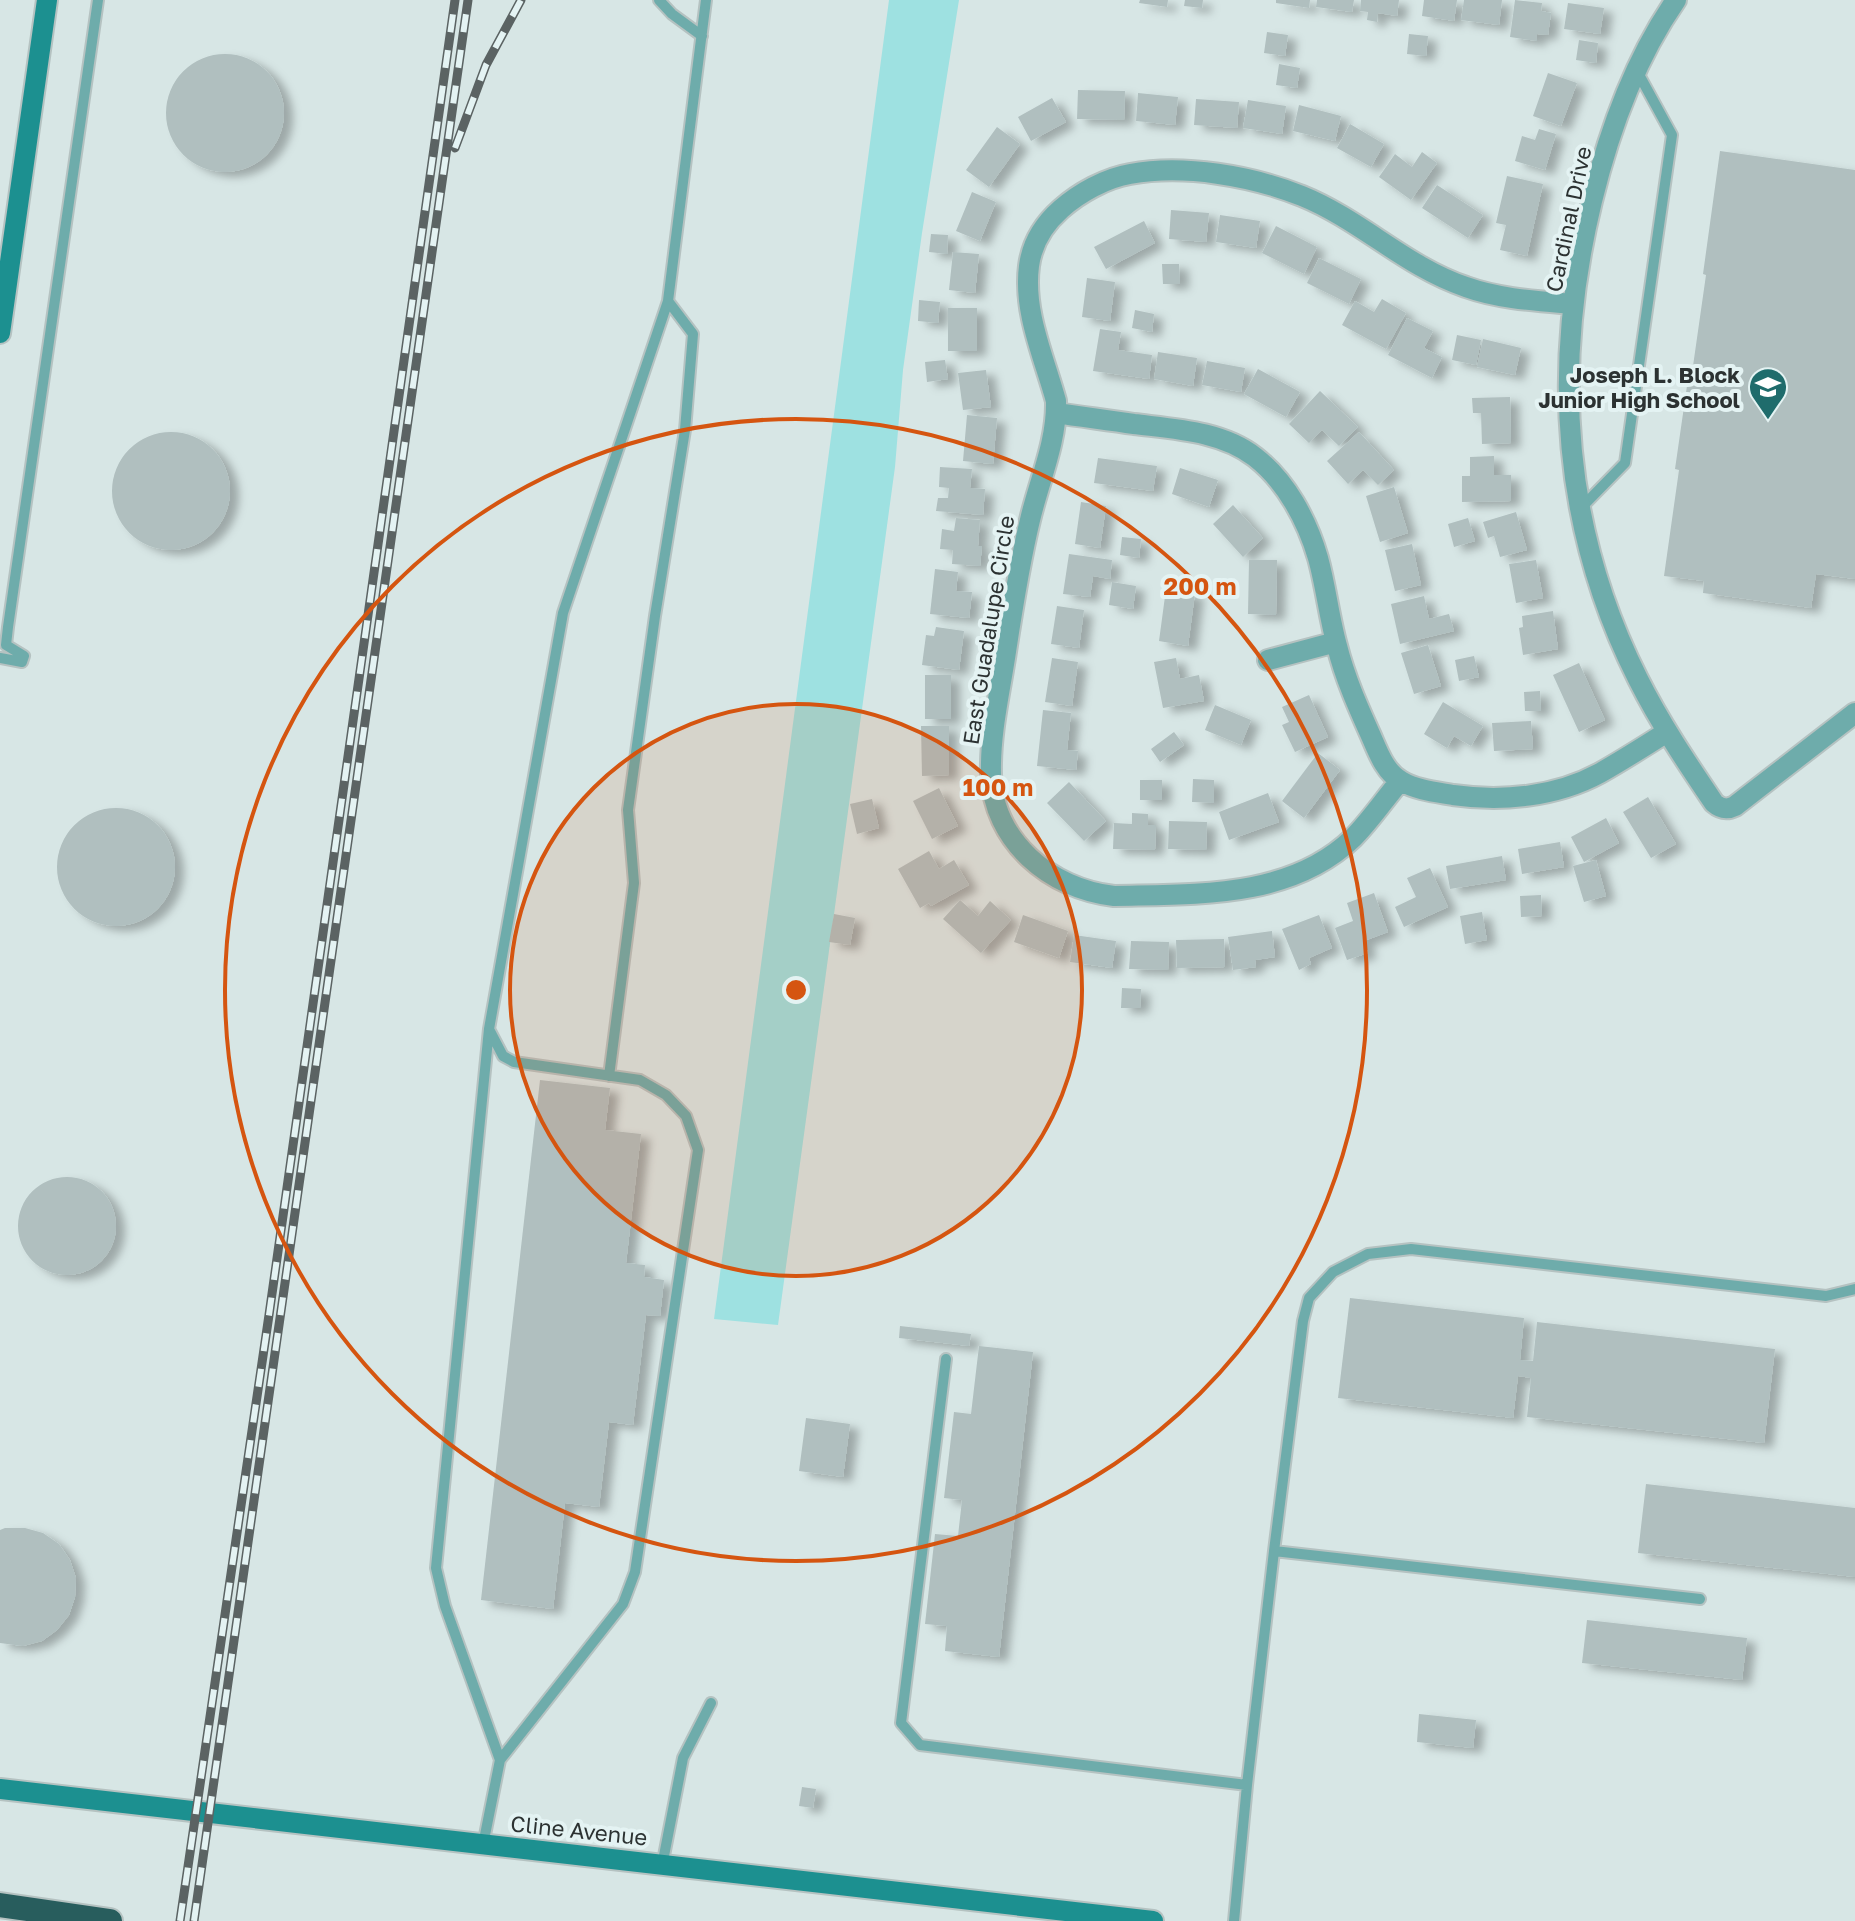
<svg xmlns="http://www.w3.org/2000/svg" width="1855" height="1921" viewBox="0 0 1855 1921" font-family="'Golos Text',sans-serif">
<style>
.green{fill:#9ee1e1}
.building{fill:#b0bfbf;filter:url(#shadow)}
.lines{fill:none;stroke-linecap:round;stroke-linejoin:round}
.service-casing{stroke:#b5c2c1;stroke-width:14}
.minor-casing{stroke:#b5c2c1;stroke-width:24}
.secondary-casing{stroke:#b5c2c1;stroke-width:24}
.motorway-casing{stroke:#b5c2c1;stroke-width:28}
.service{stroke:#6eacab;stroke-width:10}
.minor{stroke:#6eacab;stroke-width:20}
.secondary{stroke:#1c9090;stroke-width:20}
.motorway{stroke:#285d5d;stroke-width:24}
.rail-casing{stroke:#5b6363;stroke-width:9}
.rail{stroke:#e4f3f3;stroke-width:6;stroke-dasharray:18;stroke-linecap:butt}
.ring{fill:none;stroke:#d55510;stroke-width:4}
.labels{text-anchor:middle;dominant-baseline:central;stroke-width:8;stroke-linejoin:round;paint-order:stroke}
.street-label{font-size:22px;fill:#2c3232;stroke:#e4f3f3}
.poi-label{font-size:22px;font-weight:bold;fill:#2c3232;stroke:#e4f3f3;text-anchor:end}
.centre{fill:#d55510;stroke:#e4f3f3;stroke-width:4}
.ring-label{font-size:24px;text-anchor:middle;font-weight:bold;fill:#d55510;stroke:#e4f3f3;stroke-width:8;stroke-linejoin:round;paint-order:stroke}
</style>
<defs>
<filter id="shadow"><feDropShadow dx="9" dy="5" stdDeviation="4" flood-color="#0004"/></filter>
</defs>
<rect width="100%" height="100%" fill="#d7e6e5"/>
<!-- green -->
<path class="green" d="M889,0h70l-37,233 -19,137 -8,97 -117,858 -64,-6z"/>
<!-- building -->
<path class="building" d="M1140,0h28l-1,7 -28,-4z
M1185,0h18l-1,8 -18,-2z
M1276,0h34l-1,8 -33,-5z
M1317,0h37l-2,12 -36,-5z
M1361,0h38l-2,16 -19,-3 -1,9 -10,-2 1,-8 -8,-1z
M1424,0h33l-3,21 -32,-5z
M1464,0h38l-3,25 -38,-5z
M1515,0l27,3 -1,8 10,2 -3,22 -11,-1v7l-27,-4z
M1568,3l36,5 -4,26 -36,-5z
M1267,32l21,3 -3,21 -21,-3z
M1409,34l19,2 -2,20 -19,-2z
M1579,40l19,3 -2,20 -20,-3z
M166 113a59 59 0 1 1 118 0a59 59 0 1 1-118 0Z
M1279,64l21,4 -3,20 -21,-3z
M1548,73l29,10 -16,43 -28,-10z
M1078,90l47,1 -1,29 -47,-1z
M1138,93l40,4 -3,28 -39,-4z
M1052,98l14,24 -35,19 -13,-24z
M1196,99l43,3 -2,26 -43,-3z
M1248,100l38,6 -4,28 -39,-6z
M1299,105l42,11 -6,25 -42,-10z
M1350,124l34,20 -13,23 -34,-19z
M997,127l23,17 -31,43 -23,-17z
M1539,129l17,5 -11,36 -30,-9 7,-25 13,4z
M1720,151l135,19v409l-39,-5 -5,34 -108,-15 1,-12 -40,-5 15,-106 -4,-1 14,-97 3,1 14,-98 -3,-1z
M1422,152l15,11 -26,37 -32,-23 16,-23 17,13z
M1507,176l36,8 -16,72 -27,-6 6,-25 -10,-2z
M1437,185l46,30 -15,23 -46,-30z
M972,192l24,10 -16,39 -24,-10z
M1171,210l38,3 -3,29 -37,-3z
M1220,215l40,6 -4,27 -40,-6z
M1144,221l11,22 -49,26 -12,-22z
M1276,226l41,21 -13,27 -42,-21z
M931,234l17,1 -1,19 -18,-2z
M953,252l26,2 -4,39 -26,-3z
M1319,258l42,21 -12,25 -42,-21z
M1162,264h17l1,20h-17z
M1087,278l28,4 -5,39 -28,-4z
M1382,299l24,14 -20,36 -44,-24 13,-24 19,11z
M919,300l21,2 -2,21 -20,-2z
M948,308h29v43h-29z
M1135,310l19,4 -2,18 -20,-4z
M1407,318l26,13 -9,17 18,9 -10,21 -44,-23z
M1100,329l21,3 -3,18 34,5 -3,24 -56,-8z
M1457,335l24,5 -5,25 -24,-5z
M1483,339l38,9 -6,27 -38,-8z
M1158,352l39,6 -4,28 -39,-7z
M945,360l3,19 -21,3 -2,-20z
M1207,361l38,7 -4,24 -39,-7z
M1258,369l42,23 -14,25 -42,-23z
M986,370l5,37 -28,3 -5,-37z
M1320,391l38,36 -19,19 -17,-16 -13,13 -20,-19z
M1510,397l1,46 -29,1 -1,-31h-8l-1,-15z
M967,415l30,3 -4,46 -30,-3z
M1359,432l35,38 -16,15 -15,-15 -15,14 -21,-23z
M112 491a59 59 0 1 1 118 0a59 59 0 1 1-118 0Z
M1494,456v19h17v26l-49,1v-26h8v-19z
M1098,458l59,8 -4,25 -59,-8z
M940,467l32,2 -2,19 15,1 -2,26 -47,-4 2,-13h10l1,-10 -10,-1z
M1180,468l38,12 -9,27 -37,-13z
M1394,487l14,46 -28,9 -14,-46z
M1081,502l25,4 -6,42 -25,-4z
M1233,505l30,33 -20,19 -30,-33z
M1516,512l11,38 -27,7 -6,-21 -6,2 -5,-16z
M956,518l24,2 -2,26h4l-2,20 -28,-2 1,-14 -13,-1 2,-20 12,2z
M1468,518l7,23 -21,6 -6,-23z
M1122,537l19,2 -2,19 -19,-3z
M1412,544l9,41 -26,6 -10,-41z
M1069,554l43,6 -2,19 -17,-3 -3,21 -27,-3z
M1249,560h28l-1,55 -28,-1z
M1536,560l7,38 -27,5 -7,-39z
M935,569l23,3 -2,19 16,1 -3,26 -39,-4z
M1112,582l24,4 -3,23 -24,-4z
M1166,589l29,4 -7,53 -29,-5z
M1424,596l5,23 20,-5 5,17 -54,13 -9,-40z
M1057,606l27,4 -5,38 -28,-4z
M1553,611l5,38 -35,6 -4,-27 4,-1 -1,-11z
M936,627l28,4 -5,39 -37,-5 4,-30 8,1z
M1428,645l13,41 -27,8 -13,-41z
M1474,656l5,21 -20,4 -4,-21z
M1052,658l26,4 -6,44 -27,-4z
M1176,658l4,21 19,-4 5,26 -41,7 -9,-46z
M1579,663l26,57 -26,12 -26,-57z
M925,675h26v44h-26z
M1540,691l1,20h-16l-1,-19z
M1309,695l19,42 -33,15 -13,-27 7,-3 -7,-15z
M1443,702l40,24 -12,20 -17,-10 -7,12 -23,-14z
M1215,705l36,15 -10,25 -36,-15z
M1043,710l28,3 -4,37 11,1 -2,19 -39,-4z
M1531,721l2,28 -39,2 -2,-28z
M921,726h28v49l-27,1z
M1174,732l10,13 -24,17 -9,-13z
M1318,753l22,17 -36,48 -22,-17z
M1193,779l21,1v23l-22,-1z
M1140,780h22v20h-22z
M1069,782l37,39 -22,20 -37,-38z
M939,788l19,38 -26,13 -19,-38z
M1268,793l11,29 -50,18 -10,-28z
M1648,797l28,47 -25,14 -28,-46z
M872,799l7,29 -22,6 -7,-30z
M57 867a59 59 0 1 1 118 0a59 59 0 1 1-118 0Z
M1132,813l16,1v11h8l-1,25 -42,-1 1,-26 18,1z
M1606,818l13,25 -35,19 -13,-25z
M1169,821l38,1 -1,28 -38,-1z
M1560,842l4,25 -42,7 -4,-25z
M929,851l10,18 15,-9 15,25 -38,21 -2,-3 -9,5 -22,-39z
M1502,856l4,24 -56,9 -4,-23z
M1596,860l10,36 -22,6 -11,-36z
M1430,868l18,39 -44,20 -9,-20 21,-10 -9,-19z
M1374,893l14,39 -24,9 4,12 -21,7 -12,-32 18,-7 -6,-18z
M1541,895l1,21 -21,1 -1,-21z
M960,900l18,16 12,-15 21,19 -30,33 -38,-34z
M1482,912l5,28 -22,4 -5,-28z
M834,914l21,4 -5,27 -21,-3z
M1023,915l45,16 -9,27 -45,-16z
M1319,915l13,33 -23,10 2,6 -12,6 -17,-41z
M1272,931l3,26 -20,3 1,7 -23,3 -5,-33z
M1074,935l42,6 -4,27 -42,-6z
M1224,939l1,28 -48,1 -1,-28z
M1131,941l38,1 -1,28 -39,-1z
M1122,988l19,1 -1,19h-19z
M540,1080l70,8 -5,42 36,4 -15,129 19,2 -1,12 20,3 -4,36 -14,-1 -13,110 -24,-3 -10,85 -34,-4 -12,106 -72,-9z
M18 1226a49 49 0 1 1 98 0a49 49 0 1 1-98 0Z
M1350,1298l174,20 -4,42 13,1 4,-39 238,27 -11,94 -237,-26 4,-39 -13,-2 -5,42 -175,-20z
M900,1326l71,8 -2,12 -70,-8z
M979,1346l54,6 -34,305 -54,-6 2,-25 -22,-2 10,-90 23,2 4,-36 -18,-2 10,-86 17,2z
M806,1418l44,6 -7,53 -44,-6z
M1646,1484l209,24v69l-217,-24z
M5,1528h20l18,5 16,11 11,16 6,18 -1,19 -6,18 -12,15 -15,11 -19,5 -23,-3v-113z
M1587,1620l160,18 -5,42 -160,-17z
M1419,1714l57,6 -3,28 -56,-6z
M802,1787l14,2 -3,19 -14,-2z"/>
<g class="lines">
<defs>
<path id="service" d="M659,0l13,14 30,22
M1581,508l44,-45 47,-328 -35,-64
M0,658l22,4 2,-6 -18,-11 2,-18 90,-627
M490,1031l13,25 11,6 126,18 26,15 20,21 12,34 -63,422 -12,32 -123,156
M609,1076l25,-193 -6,-73 27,-194 30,-186 8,-96 -25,-33
M946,1359l-45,364 19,22 327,40
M1274,1551l29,-230 6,-23 24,-26 35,-18 43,-5 415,47 29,-7
M483,1845l17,-85 -55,-154 -9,-38 53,-539 74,-416 105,-312 38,-301
M662,1866l21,-108 28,-55
M1234,1921l13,-136 27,-234 426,48"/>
<path id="minor" d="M1676,0c-41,59 -67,131 -84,201 -40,165 -31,325 46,478 22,44 49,84 76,124 7,6 13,7 21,3l120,-93
M1056,413c26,4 52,7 78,11 40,5 88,7 121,33 31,24 52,63 63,101 8,29 11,59 19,88 8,32 21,61 34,90 7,16 14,36 30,45 15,9 35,11 52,14 49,7 103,2 147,-22 23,-13 45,-27 67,-41
M1268,660l68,-18
M1400,781c-16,19 -30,40 -47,57 -63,61 -159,56 -239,58 -64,-7 -121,-55 -123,-122 -1,-39 8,-78 14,-116 7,-46 14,-93 25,-138 9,-39 27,-78 26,-119 -12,-44 -33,-89 -27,-135 3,-23 15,-42 32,-57 18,-16 45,-31 69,-35 54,-10 122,2 172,22 59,24 104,71 164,91 33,12 72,14 107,17"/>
<path id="secondary" d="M0,333l47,-333
M0,1789l1153,132"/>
<path id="motorway" d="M0,1905l110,16"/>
</defs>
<!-- service casing -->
<use href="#service" class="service-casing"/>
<!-- minor casing -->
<use href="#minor" class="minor-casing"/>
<!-- secondary casing -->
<use href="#secondary" class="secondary-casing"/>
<!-- motorway casing -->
<use href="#motorway" class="motorway-casing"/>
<!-- service -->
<use href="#service" class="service"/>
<!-- minor -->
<use href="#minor" class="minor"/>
<!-- secondary -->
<use href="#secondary" class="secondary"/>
<!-- motorway -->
<use href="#motorway" class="motorway"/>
<defs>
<path id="rail" d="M455,148l31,-83 35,-65
M180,1921l89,-606 186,-1315
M194,1921l274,-1921"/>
</defs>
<!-- rail casing -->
<use href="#rail" class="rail-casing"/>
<!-- rail -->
<use href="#rail" class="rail"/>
</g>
<!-- distance rings -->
<circle cx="796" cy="990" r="286" fill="#d55510" fill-opacity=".12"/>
<g class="ring">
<circle cx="796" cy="990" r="286"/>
<circle cx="796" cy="990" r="571"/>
</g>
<!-- icons -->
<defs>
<symbol id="school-pin" viewBox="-11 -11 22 30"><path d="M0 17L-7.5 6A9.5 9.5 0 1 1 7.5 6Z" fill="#1f6c6c" stroke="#e4f3f3"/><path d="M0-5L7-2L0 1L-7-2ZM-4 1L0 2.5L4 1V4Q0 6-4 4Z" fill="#fff"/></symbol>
</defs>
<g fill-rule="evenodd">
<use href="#school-pin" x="1746" y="365" width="44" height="60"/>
</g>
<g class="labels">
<!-- street labels -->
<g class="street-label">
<text transform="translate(1568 219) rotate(-78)">Cardinal Drive</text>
<text transform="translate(988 630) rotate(-81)">East Guadalupe Circle</text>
<text transform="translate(579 1830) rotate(6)">Cline Avenue</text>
</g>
<!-- poi labels -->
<g class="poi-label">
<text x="1740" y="374">Joseph L. Block<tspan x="1740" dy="25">Junior High School</tspan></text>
</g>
</g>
<circle cx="796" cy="990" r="12" class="centre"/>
<g class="ring-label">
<text x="1200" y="595">200 m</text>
<text x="998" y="796">100 m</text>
</g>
</svg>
